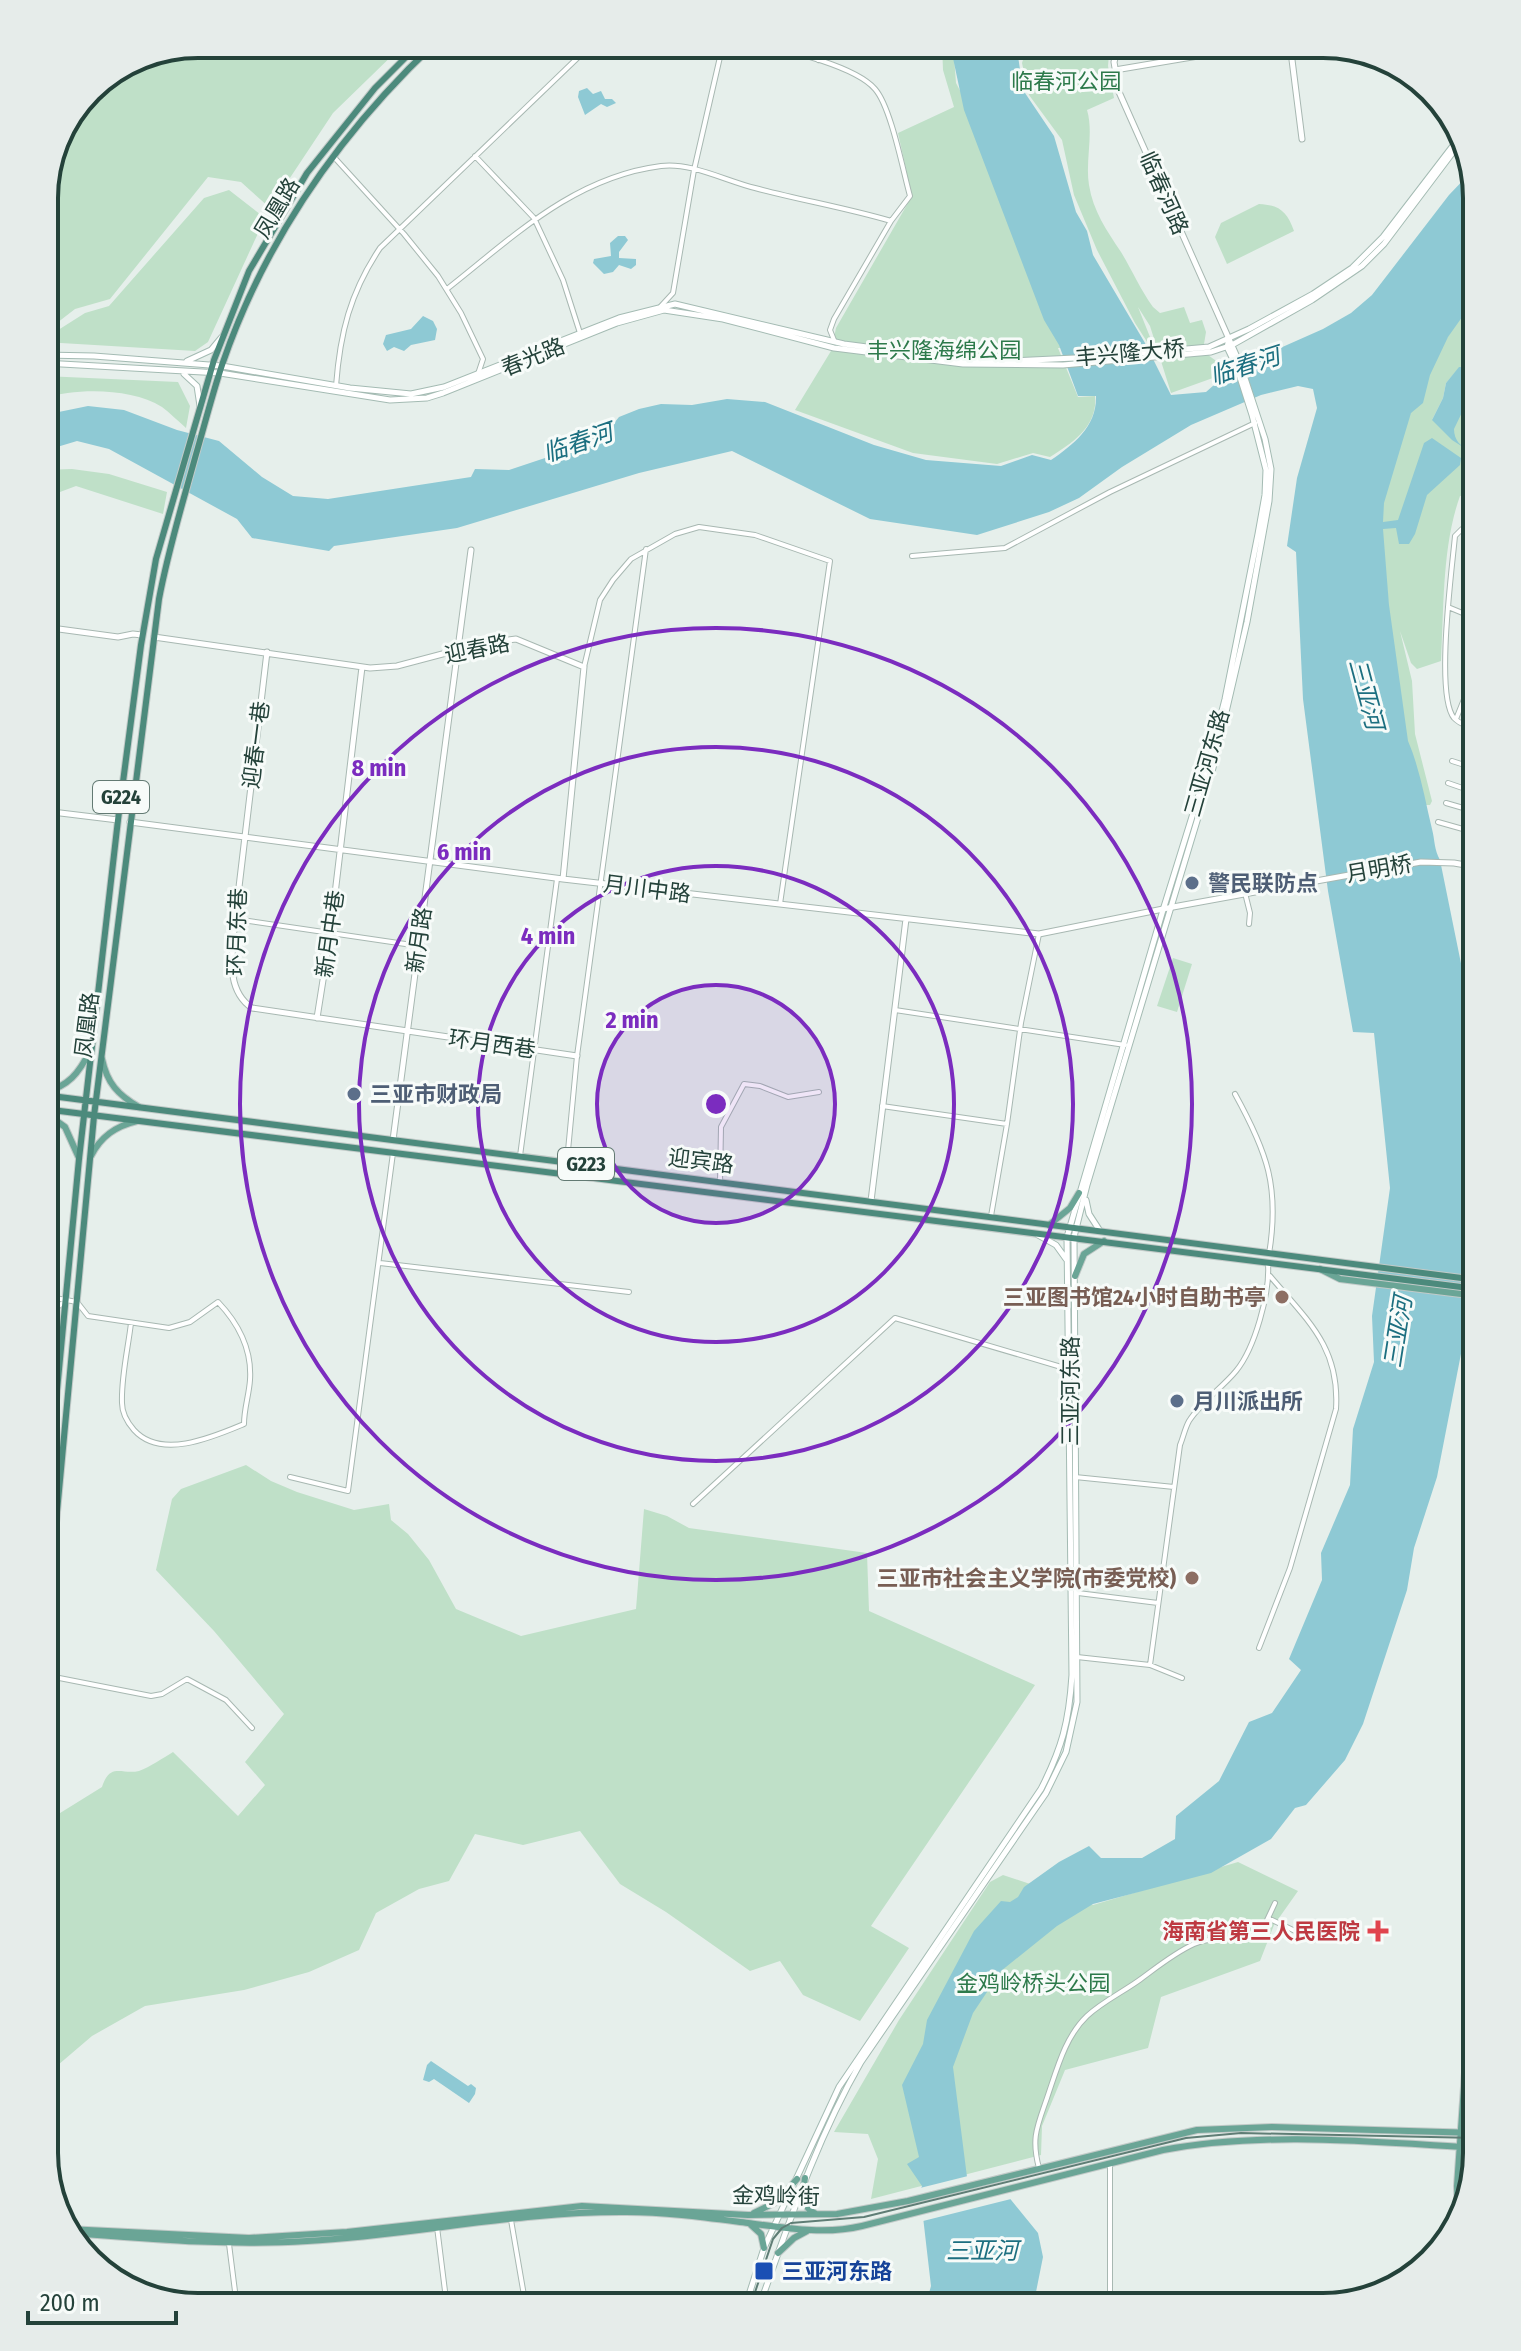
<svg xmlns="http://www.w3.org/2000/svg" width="1521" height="2351" viewBox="0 0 1521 2351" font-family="'Fira Sans Condensed','Noto Sans SC',sans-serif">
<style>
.green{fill:#bfe0c8}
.water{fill:#8ec9d4}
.pier{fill:#e6efeb}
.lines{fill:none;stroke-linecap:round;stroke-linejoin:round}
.minor-casing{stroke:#a8b8b2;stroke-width:6}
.tertiary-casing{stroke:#a8b8b2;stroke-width:7}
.secondary-casing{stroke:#a4bbb3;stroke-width:7}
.primary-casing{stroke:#c2cac8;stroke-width:8}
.trunk-casing{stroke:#c2cac8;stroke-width:8}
.minor{stroke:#fff;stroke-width:4}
.tertiary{stroke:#fff;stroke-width:5}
.secondary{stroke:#fff;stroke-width:5}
.primary{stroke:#6aa596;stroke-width:6}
.trunk{stroke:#4c8a7c;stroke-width:6}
.tram{stroke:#5f7d75;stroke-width:2}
.ring{fill:none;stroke:#7b2cbf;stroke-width:4}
.service-dot{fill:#5c6f8a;stroke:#f7fbf9;stroke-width:3}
.education-dot{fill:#8d6e63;stroke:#f7fbf9;stroke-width:3}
.health-dot{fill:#e0444e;stroke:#f7fbf9;stroke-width:3}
.transit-dot{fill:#1a4fb4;stroke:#f7fbf9;stroke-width:3}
.labels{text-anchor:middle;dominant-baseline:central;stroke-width:6;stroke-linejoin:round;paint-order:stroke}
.shield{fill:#f7fbf9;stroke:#637a73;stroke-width:2}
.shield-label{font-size:20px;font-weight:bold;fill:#24423a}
.park-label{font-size:22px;fill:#2d7a4b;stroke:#f7fbf9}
.street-label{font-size:22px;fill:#24423a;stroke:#f7fbf9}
.service-label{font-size:22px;font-weight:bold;fill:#4e5e75;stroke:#f7fbf9;text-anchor:start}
.education-label{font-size:22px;font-weight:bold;fill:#785e54;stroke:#f7fbf9;text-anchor:end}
.health-label{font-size:22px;font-weight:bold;fill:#be3a42;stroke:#f7fbf9;text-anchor:end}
.transit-label{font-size:22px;font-weight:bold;fill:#164399;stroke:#f7fbf9;text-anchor:start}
.water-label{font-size:24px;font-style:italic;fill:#1c6f80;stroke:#f7fbf9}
.rim{fill:none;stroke:#24423a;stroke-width:4}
.centre{fill:#7b2cbf;stroke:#f7fbf9;stroke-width:4}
.ring-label{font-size:24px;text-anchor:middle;font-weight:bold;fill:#7b2cbf;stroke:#f7fbf9;stroke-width:6;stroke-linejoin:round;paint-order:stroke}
</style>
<rect width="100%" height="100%" fill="#e6efeb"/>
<!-- green -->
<path class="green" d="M199,44h205l-71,69 -63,95 -29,-26 -33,-5 -98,122 -35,10 -31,24v-144l46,-100 50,-33z
M942,44h11l3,39 138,264 -36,1 20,49 17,-1c3,30 -22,47 -45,61l-17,-4 -36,11 -84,-11 -118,-43 36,-59 5,-23 76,-132 -14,-63 56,-26 -11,-37z
M1028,44h82l-2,22 6,32 -27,12c7,23 -2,51 2,75 4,26 18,46 32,67 11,18 19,37 32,55l7,6 24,-6 6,16 12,-3 4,12 -4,24 6,-1 11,8 5,11 -53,19 -21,-67 -12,-19 14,35 -3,3 -14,-22 -38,-73 -23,-55 -12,-55 -33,-45 -7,-32z
M229,190l36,28 -57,124 -13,9 -151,-9v-3l41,-26 24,-7 95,-108z
M1259,204c21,1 28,8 35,27l-67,33 -12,-27 6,-14z
M1477,290v43l-7,-1 1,27 -6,8 -6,1 -13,15 -3,15 -11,22 45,-45v124l-10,-4 -7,1c-18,50 -16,111 -19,165l-24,8 -6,-6 -11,-32 12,50 3,53 17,67 -2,4h-4l-27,-80 -20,-229 48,-126z
M44,376l134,6 12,24 -4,22c-8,-7 -16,-15 -24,-21 -31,-19 -84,-19 -118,-9z
M72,469l37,5 58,18 -4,22 -87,-28 -32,12v-28z
M1173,958l19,6 -15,48 -20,-6z
M246,1465l25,16 26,11 57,18 35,-6 2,16 17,14 21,26 27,49 65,27 115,-27 8,-100 23,7 22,12 178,25 2,58 166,74 -164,241 38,22 -49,73 -57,-26 -23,-34 -30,10 -84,-59 -46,-28 -40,-53 -57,14 -48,-11 -26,47 -30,8 -43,24 -17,37 -50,22 -65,18 -99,16 -53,30 -41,35 -7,-4v-244l58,-36c8,-25 20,-12 37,-16 11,-4 24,-13 34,-19l65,64 27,-31 -20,-23 39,-48 -70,-83 -58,-61 16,-71 9,-10z
M1238,1862l60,29 -24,34 -14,36 -99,36 -13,51 -83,22 -23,56 -1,29 -170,44 7,-40 -10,-25 -34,-2 65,-112 91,-138 13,-7 90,30z"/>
<!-- water -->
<path class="water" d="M950,44h73l-5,12 5,34 31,46 22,76 11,19 6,24 52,88 26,52 35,-3 16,-14 30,-13 10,-9 61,-27 28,-16 21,-18 77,-100 22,-23 6,27v97l-29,41 -18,38 -7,28 -12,10 -27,90 -1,19 15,-2 26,-77 8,-5 29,20 -1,7 -33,30 -12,39 -6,10h-10l-3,-16 -13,1 6,76 19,136c12,28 17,59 24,88 3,12 2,20 8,31l27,133 -2,32 12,44v251l-10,3 -30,154 -23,71 -7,42 -44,134 -18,36 -39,45 -11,3 -24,31 -60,34 -118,31 -36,22 -56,45 -28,42 -20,54 14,110 32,8 39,48 5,24 -10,50h-108l6,-21 -11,-95 2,-5 -15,-22 12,-7 -17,-72 21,-41 4,-24 47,-89 27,-30 9,1 8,-5 6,-10 35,-25 30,-16 12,12h41l33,-19 1,-23 43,-35 30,-59 23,-9 29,-43 -12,-11 33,-79 -1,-27 29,-68 3,-56 21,-67 -2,-46 18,-128 -16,-155 -21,-1 -25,-141 -25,-192 -7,-147 -9,-6 10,-68 20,-70 -4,-19 -15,-3 -37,9 -70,30 -69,42 -43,31 -30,14 -72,23 -107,-16 -138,-68 -93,22 -182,55 -123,18 -5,5 -77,-13 -15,-19 -128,-70 -32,-8 -30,9 -3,3v-38l44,-9 36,4 53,20 42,11 43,36 31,19 35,3 143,-22 4,-8 34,1 45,-15 12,-15 10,5 30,-12 13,-16 20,-8 22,-5 31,1 35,-6 38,3 109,43 52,15 75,6 31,-11 19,5c23,-16 46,-34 45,-64h-18l-19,-51 -15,-25 -80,-210z
M587,88l6,6 8,-3 4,8h7l4,4 -9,4 -6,-3 -16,11 -7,-18 1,-6z
M618,236h7l3,4 -9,12v6l17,1v6l-5,4 -12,-4 -6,7 -9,2 -11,-11 1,-4 17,-3 -1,-13z
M423,316l10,5 4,8 -2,11 -24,5 -7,6 -10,-4 -7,4 -4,-7 3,-9 25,-6z
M1470,332l7,1v64l-9,3 -14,29c0,11 7,20 18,19l5,-7v15l-25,-16 -20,-20 11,-22 3,-15 13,-16h6l6,-7z
M431,2061l37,25 3,-2 5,4 -1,6 -6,9 -35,-24 -5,3 -6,-2 4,-15z"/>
<!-- pier -->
<path class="pier" d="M972,2175l29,6 14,17 -96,24 -3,-33z"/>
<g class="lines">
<defs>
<path id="minor" d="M759,44c30,7 96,22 116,45 16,18 28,82 35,107l-19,25 -57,98 -4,11 4,10
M818,60l11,-16
M333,156l71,78 34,42 23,37 22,46 -5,15
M475,156l59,62 29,62 17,53
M447,289c66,-52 127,-112 214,-123 30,-4 65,15 94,22 45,12 92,20 136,33
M661,306l12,-13 21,-123 29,-126
M336,386c4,-53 14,-93 44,-138l212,-204
M912,556l93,-8 105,-56 145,-69
M1448,607l29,12
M584,667l16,-67 13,-20 18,-21 44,-25 24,-7 56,8 75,26 -50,343
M1456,719l21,-52
M1477,726c-9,0 -16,-1 -23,-8 -19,-23 -2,-149 1,-182l7,-7 15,6
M1464,730h13
M1452,761l25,8
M1448,783l29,10
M1446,803l31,9
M1438,822l39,11
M1245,893l5,20 -1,11
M235,919l184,27
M895,1010l230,35
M1235,1094c32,58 45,93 34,160
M882,1106l125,18 -16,92
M1007,1124l14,-101 18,-89
M520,1156l37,-277
M567,1161l10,-105 69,-507
M720,1182l1,-55 23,-43 16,2 28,11 31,-5
M380,1263l249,29
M44,1296l33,6 11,14 81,12 21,-6 28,-20c20,21 34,48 32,78 -1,15 -6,29 -6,44 -31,13 -83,36 -110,6 -7,-8 -12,-16 -12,-27 -1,-26 6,-54 9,-80
M44,1392l10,-82 11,-9
M290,1477l58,14 45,-338
M1075,1477l99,10
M693,1504l202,-186 173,51
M1078,1593l80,10
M1259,1648l31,-80 46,-159c4,-62 -29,-89 -66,-133
M1077,1657l73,8 32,13
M1150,1665l30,-220c3,-7 5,-17 9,-24 12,-19 33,-33 47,-50 19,-23 34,-78 32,-107
M44,1675l107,21 11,-2 25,-15 39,21 26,28
M1268,1918l46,22
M1110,2164v143
M1039,2168c-8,-30 -2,-41 8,-70 10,-29 18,-61 40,-82 15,-14 34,-23 51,-35 18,-13 36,-28 56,-37 23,-10 45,0 66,-9l15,-32
M511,2220l15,87
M437,2227l10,80
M229,2244l8,63"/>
<path id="tertiary" d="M1119,44l-5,18 5,30 110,247
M1290,44l12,95
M1115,70l154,-26
M44,588l10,-71
M44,627l74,10 15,-3 9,1
M154,637l216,31 27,-2 87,-23 32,-4 68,28 -21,212
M267,652l-33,277c-2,28 -8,61 18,79l325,48
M44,811l74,9
M130,822l433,57 476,55 134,-27 248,-45 33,1 23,4
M317,1018l13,-82 32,-269
M393,1140l78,-590
M871,1201l35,-282"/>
<path id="secondary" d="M44,355l50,1 128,10 128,22 61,6 33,-7 175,-69 56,-14 169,40 115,15 50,2 87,-4 113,-10 40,-18 64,-35 39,-26 31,-31 79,-103
M187,361l24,-11 10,-12
M44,363l176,10 170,27 37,-2 16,-5 174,-70 47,-13 59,9 111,29 129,16 100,1 148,-13 21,-7 80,-45 50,-34 22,-22 79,-105
M184,374l13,12 3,20
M1468,865l9,-2
M1086,1200l3,14 11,17
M1038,1235l18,10 10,14
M745,2307l19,-59 75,-161 202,-298c21,-41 28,-67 31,-114l-5,-438 96,-327 46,-148 16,-63 33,-165 7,-39 1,-25 -14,-55 -15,-47 -10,-21 2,-8
M759,2307c30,-84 57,-167 102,-245l185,-269 20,-41 11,-50 -3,-465 13,-52 126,-417 34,-146 22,-121 2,-32 -6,-30 -24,-73 -12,-27"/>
<path id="primary" d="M102,1059c5,24 16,36 37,48
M44,1092c24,-5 35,-19 46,-41
M44,1112l21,15 14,31
M91,1156c10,-20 25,-30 46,-35
M1049,1225l21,-17 9,-15
M1320,1269l20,10 137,17
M1075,1276l9,-22 20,-13
M805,2178c-2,15 -5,28 11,36
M1467,2186l10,-173
M754,2213l24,-12 19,-22
M1458,2214l-1,-28 20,-284
M750,2224l11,10 3,14
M67,2229l182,9 98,-6 235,-26 166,9 89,-1 71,-13 289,-71 75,-3 205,6
M71,2233c79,6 157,13 236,8 107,-6 212,-30 320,-29 40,0 82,6 121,11 38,5 76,12 114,3l301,-76c102,-19 210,-8 314,-2
M778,2253l16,-15 13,-7"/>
<path id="trunk" d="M44,1095l1433,185
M44,1109l1433,180
M44,1527l35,-368 39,-339 23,-175 15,-86 58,-199 35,-89 58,-98 68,-85 44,-44
M44,1651l50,-535 65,-517c9,-48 23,-94 36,-141 9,-31 17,-63 27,-93 43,-125 117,-231 212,-321"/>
</defs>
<!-- minor casing -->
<use href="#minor" class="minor-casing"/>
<!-- tertiary casing -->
<use href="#tertiary" class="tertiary-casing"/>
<!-- secondary casing -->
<use href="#secondary" class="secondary-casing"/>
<!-- primary casing -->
<use href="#primary" class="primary-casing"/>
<!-- trunk casing -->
<use href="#trunk" class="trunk-casing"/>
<!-- minor -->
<use href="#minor" class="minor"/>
<!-- tertiary -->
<use href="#tertiary" class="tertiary"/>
<!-- secondary -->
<use href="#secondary" class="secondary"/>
<!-- primary -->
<use href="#primary" class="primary"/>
<!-- trunk -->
<use href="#trunk" class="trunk"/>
<!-- tram -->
<path class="tram" d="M750,2307l23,-68 9,-11 9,-5 73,-6 322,-79 55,-5 236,5"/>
</g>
<!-- distance rings -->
<circle cx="716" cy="1104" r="119" fill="#7b2cbf" fill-opacity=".12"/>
<g class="ring">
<circle cx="716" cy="1104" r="119"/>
<circle cx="716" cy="1104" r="238"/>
<circle cx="716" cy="1104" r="357"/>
<circle cx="716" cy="1104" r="476"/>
</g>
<!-- markers -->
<g class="service-dot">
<circle cx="1192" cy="883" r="8"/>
<circle cx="354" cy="1094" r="8"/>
<circle cx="1177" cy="1401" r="8"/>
</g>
<g class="education-dot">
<circle cx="1282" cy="1297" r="8"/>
<circle cx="1192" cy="1578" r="8"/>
</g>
<path class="health-dot" d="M1374 1919h8v8h8v8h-8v8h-8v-8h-8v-8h8z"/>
<rect class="transit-dot" x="754" y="2261" width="20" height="20" rx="4"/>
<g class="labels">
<!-- shield labels -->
<g class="shield">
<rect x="93" y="781" width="56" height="32" rx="6"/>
<rect x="558" y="1148" width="56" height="32" rx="6"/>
</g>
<g class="shield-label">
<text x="121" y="797">G224</text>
<text x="586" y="1164">G223</text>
</g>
<!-- park labels -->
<g class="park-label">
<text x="1066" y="81">临春河公园</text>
<text x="944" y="350">丰兴隆海绵公园</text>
<text x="1033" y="1983">金鸡岭桥头公园</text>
</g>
<!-- street labels -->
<g class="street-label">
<text transform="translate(1164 193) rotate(66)">临春河路</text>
<text transform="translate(277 208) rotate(-59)">凤凰路</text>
<text transform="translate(1130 353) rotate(-5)">丰兴隆大桥</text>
<text transform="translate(533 357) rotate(-22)">春光路</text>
<text transform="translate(477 649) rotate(-11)">迎春路</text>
<text transform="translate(256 745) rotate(-83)">迎春一巷</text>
<text transform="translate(1207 763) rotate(-74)">三亚河东路</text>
<text transform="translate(1379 869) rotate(-10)">月明桥</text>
<text transform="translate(647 889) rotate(7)">月川中路</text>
<text transform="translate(237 932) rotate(-88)">环月东巷</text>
<text transform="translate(330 934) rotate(-82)">新月中巷</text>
<text transform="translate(419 940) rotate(-82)">新月路</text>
<text transform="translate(87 1025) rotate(-83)">凤凰路</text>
<text transform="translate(492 1044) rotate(8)">环月西巷</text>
<text transform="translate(701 1161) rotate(7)">迎宾路</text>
<text transform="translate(1070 1391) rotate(-90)">三亚河东路</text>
<text transform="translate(776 2196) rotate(1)">金鸡岭街</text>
</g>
<!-- service labels -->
<g class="service-label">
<text x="1208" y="883">警民联防点</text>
<text x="370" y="1094">三亚市财政局</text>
<text x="1193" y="1401">月川派出所</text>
</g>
<!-- education labels -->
<g class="education-label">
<text x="1266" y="1297">三亚图书馆24小时自助书亭</text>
<text x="1176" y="1578">三亚市社会主义学院(市委党校)</text>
</g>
<!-- health labels -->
<g class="health-label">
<text x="1360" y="1931">海南省第三人民医院</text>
</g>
<!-- transit labels -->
<g class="transit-label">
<text x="782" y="2271">三亚河东路</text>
</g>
<!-- water labels -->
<g class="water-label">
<text transform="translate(1245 366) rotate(-18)">临春河</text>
<text transform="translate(578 443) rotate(-19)">临春河</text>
<text transform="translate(1366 694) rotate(75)">三亚河</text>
<text transform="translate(1398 1332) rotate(-81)">三亚河</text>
<text x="982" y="2251">三亚河</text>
</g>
</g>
<!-- crop -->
<path d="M0 0H1521V2351H0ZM198 58H1323A140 140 0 0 1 1463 198V2153A140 140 0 0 1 1323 2293H198A140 140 0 0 1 58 2153V198A140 140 0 0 1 198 58Z" fill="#e6ecea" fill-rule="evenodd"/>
<path class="rim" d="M198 58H1323A140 140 0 0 1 1463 198V2153A140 140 0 0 1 1323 2293H198A140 140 0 0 1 58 2153V198A140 140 0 0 1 198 58Z"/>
<circle cx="716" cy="1104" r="12" class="centre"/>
<g class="ring-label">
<text x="379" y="776">8 min</text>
<text x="464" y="860">6 min</text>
<text x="548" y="944">4 min</text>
<text x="632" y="1028">2 min</text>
</g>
<!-- scale -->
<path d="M28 2311v12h148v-12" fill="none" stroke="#24423a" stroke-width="4"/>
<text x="40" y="2311" font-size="24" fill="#24423a" stroke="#f7fbf9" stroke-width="6" paint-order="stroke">200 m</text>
</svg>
